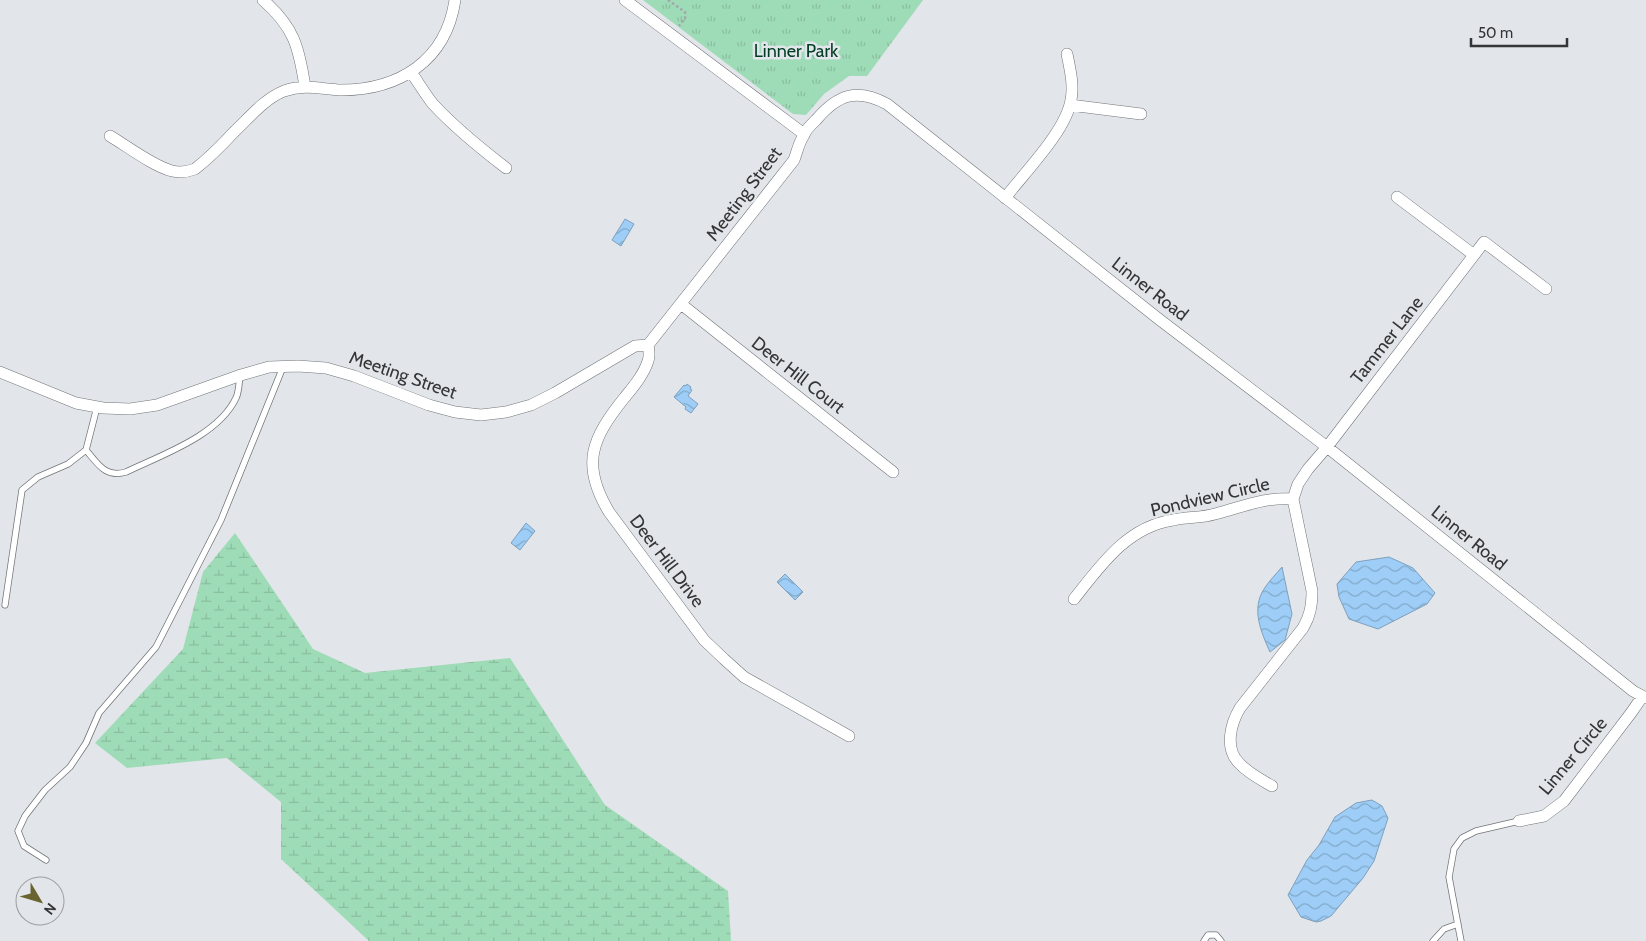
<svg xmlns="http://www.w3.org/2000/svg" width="1646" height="941" viewBox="0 0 1646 941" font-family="Cabin,sans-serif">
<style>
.wetland{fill:url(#wetland-marsh)}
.park{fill:url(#park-tufts)}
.water{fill:url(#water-waves);stroke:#7ea0bd}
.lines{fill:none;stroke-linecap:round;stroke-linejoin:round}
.lane-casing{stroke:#717578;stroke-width:7}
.street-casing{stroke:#717578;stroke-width:12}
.path{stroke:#a3a5a8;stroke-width:2.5;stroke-dasharray:2.5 2.5;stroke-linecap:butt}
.lane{stroke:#fff;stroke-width:5.5}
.street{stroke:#fff;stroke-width:11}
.labels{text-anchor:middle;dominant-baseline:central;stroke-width:5;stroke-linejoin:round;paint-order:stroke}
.park-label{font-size:18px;fill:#003e23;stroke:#e2e5e9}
.street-label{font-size:18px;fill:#333536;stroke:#e2e5e9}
</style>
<defs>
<pattern id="wetland-marsh" width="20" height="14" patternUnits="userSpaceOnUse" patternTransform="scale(1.25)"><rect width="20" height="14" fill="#9edcb7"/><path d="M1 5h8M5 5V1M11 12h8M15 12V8" fill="none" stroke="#89bd9e"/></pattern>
<pattern id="park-tufts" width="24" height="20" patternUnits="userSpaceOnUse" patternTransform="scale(1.25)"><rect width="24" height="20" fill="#9edcb7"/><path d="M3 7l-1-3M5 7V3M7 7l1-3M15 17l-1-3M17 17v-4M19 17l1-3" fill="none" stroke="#89bd9e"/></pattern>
<pattern id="water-waves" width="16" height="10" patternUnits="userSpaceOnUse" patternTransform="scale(1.25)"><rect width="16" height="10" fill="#9ecef7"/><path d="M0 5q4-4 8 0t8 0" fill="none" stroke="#81a8c9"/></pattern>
</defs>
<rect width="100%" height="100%" fill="#e2e5e9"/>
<!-- wetland -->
<path class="wetland" d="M235,533l78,116 52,24 145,-15 95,147 123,86 3,50h-362l-88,-82v-57l-54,-44 -100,10 -32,-25 88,-94 20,-77z"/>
<!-- park -->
<path class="park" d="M643,0h280l-56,76h-18l-25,18 -18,21 -13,-1z"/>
<!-- water -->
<path class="water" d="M625,219l9,5 -13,22 -9,-6z
M687,384l4,3 -1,2 2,1 -4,6 10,8 -7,9 -6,-4 1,-2 -12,-10 10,-12 2,1z
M526,523l9,8 -15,19 -9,-7z
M1389,557l24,11 22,25 -8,11 -49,25 -29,-10 -10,-22 -2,-13 19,-22z
M1282,567l10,47 -7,26 -15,12c-9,-20 -19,-43 -6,-63 5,-8 12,-15 18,-22z
M785,574l18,18 -8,8 -18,-18z
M1372,800l10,6 6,12 -14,43 -11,17 -32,38 -10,5 -5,1 -15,-5 -13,-22 19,-35 12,-15 16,-28 21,-14z"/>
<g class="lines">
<defs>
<path id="lane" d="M86,450c12,14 19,28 40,22 35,-17 92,-36 110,-74 3,-6 3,-15 4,-23
M5,605l17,-115 16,-13 30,-13 18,-14 11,-43
M46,860l-22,-14 -6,-15 7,-15 20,-26 25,-23 16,-24 13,-30 57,-66 65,-127 62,-153
M1204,941l4,-6h8l5,6
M1433,941l11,-12 14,-5
M1461,941l-12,-64 5,-28 8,-11 14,-7 43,-10"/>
<path id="street" d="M263,0c31,27 36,47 42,87
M625,0l179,134
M411,72c7,10 14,22 22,32 22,24 47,44 73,64
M1070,105l71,9
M110,136c17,10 43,30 62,35 8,2 15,1 23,-2 14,-11 27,-24 39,-37 15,-14 30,-33 50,-41 21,-7 36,-2 57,-1 58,0 105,-29 114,-90
M1397,197l77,58
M1005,198c20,-26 61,-67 66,-98 3,-15 -1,-31 -4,-46
M681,304l212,168
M648,345c1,5 2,11 0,16 -4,13 -14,25 -23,36 -33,41 -45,67 -16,115l95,128 20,19 20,18 105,59
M0,372l76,31 27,5 27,1 27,-4 84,-30 28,-8 29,-1 28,2 28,8 75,29 26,7 26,3 25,-3 25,-7 24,-12 80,-47 13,-1 146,-185c3,-8 5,-18 10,-25 2,-6 8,-11 12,-15 22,-26 41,-32 71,-16l273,216 167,127 306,244 13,7
M1074,599c27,-34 53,-72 99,-79 14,-3 28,-2 42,-6 28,-7 48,-17 78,-15
M1272,786c-12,-7 -24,-13 -33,-23 -15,-15 -8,-40 1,-55l63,-80c7,-12 9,-22 9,-37l-19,-92 5,-15 10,-15 19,-22 157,-205 62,47
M1519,821l25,-5 20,-15 67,-88 11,-16"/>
</defs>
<!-- lane casing -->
<use href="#lane" class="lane-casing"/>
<!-- street casing -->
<use href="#street" class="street-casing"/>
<!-- path -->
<path class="path" d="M668,0l17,12v6l-6,8"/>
<!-- lane -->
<use href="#lane" class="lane"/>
<!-- street -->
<use href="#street" class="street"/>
</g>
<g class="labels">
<!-- park labels -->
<g class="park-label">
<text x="796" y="51">Linner Park</text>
</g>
<!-- street labels -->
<g class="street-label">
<text transform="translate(744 194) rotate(-53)">Meeting Street</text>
<text transform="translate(1150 289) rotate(38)">Linner Road</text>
<text transform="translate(1387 340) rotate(-52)">Tammer Lane</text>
<text transform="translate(403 375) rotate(19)">Meeting Street</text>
<text transform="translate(798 375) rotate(38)">Deer Hill Court</text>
<text transform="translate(1210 497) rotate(-13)">Pondview Circle</text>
<text transform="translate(1469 538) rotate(39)">Linner Road</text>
<text transform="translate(667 561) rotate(53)">Deer Hill Drive</text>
<text transform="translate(1573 756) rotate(-50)">Linner Circle</text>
</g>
</g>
<!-- north arrow -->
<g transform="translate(40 901) rotate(128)"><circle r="24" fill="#e2e5e9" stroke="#9c9fa1"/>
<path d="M0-4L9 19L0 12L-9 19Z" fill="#686430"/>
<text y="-8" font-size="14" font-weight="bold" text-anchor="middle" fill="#333536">N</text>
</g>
<!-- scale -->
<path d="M1471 38v8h96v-8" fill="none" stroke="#333536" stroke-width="2.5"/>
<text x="1478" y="38" font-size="15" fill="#333536" stroke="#e2e5e9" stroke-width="4" paint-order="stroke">50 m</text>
</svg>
